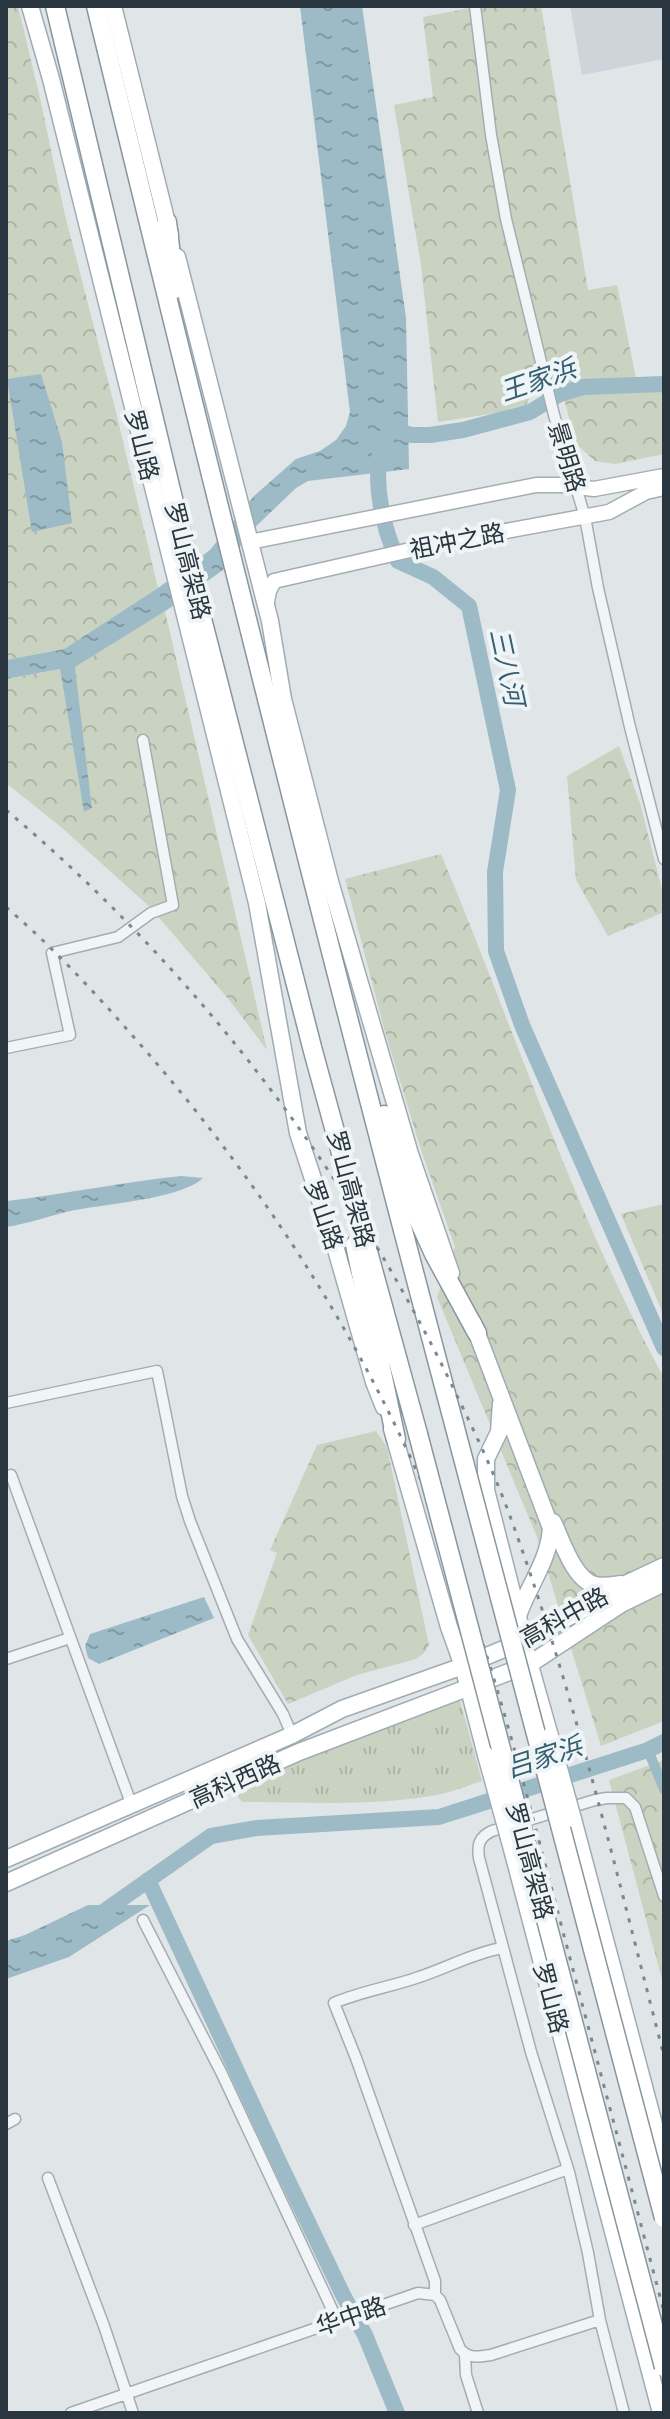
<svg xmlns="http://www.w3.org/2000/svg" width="670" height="2419" viewBox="0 0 670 2419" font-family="Poppins,'Noto Sans SC',sans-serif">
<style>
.built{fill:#ced5da}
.forest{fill:url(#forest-crowns)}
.park{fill:url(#park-tufts)}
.water{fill:url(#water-ripples)}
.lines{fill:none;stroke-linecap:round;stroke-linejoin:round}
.canal{stroke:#9dbbc6;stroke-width:10}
.river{stroke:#9dbbc6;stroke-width:16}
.minor-casing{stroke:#a5adb2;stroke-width:13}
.secondary-casing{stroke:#a5adb2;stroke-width:17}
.primary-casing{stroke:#a0acb3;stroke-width:19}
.trunk-casing{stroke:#88969e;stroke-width:21}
.minor{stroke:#f2f5f7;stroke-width:10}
.secondary{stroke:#fff;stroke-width:14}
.primary{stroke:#fff;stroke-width:16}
.trunk{stroke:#fff;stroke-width:18}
.rail{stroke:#7a8891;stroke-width:3;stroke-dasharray:4 8;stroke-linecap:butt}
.primary-bridge-casing{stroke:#a0acb3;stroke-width:19;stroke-linecap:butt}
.trunk-bridge-casing{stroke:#88969e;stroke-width:21;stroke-linecap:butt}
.primary-bridge{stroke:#fff;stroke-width:16}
.trunk-bridge{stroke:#fff;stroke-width:18}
.labels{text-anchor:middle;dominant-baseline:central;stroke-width:8;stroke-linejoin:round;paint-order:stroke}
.street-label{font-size:24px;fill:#29363f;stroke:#eff4f6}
.water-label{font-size:26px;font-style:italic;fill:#355f71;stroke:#eff4f6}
</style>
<defs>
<pattern id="forest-crowns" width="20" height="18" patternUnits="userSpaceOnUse" patternTransform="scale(2)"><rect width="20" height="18" fill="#cad2c1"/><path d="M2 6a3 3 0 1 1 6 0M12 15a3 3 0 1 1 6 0" fill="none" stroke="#aeb5a7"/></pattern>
<pattern id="park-tufts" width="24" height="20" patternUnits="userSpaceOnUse" patternTransform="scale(2)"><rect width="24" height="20" fill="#cad2c1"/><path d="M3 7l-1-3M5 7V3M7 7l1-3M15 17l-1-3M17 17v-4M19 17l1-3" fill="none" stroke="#aeb5a7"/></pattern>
<pattern id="water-ripples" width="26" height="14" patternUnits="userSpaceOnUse" patternTransform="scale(2)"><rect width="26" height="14" fill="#9dbbc6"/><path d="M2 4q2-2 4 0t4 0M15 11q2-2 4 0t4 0" fill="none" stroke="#8099a2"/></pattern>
</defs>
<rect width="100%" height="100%" fill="#e0e5e8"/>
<!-- built -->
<path class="built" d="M570,6h94v53l-82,16z"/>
<!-- forest -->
<path class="forest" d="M6,6h12l22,92 24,113 51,197 43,180 -94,61 -58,11z
M479,6h62l47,284 29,-5 19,93h28v76l-49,10 -20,-3 -19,-17 -15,-57 -30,5 -4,12 -31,9 -58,9 -17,-157 -27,-160 39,-8 -10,-80z
M165,611l102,439 -37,-49 -80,-94 -89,-80 -55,-44v-104l54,-10 24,142 8,-3 -17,-141z
M619,746l21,57 24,94v15l-56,24 -32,-56 -9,-104z
M441,854c73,174 132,357 223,524v343l-63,25 -64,-209 -100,-240 18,-50 -33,-94 -37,-121 -40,-153z
M664,1204v112l-43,-102z
M376,1431l11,16 42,198 -5,8 -8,6 -59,16 -69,29 -40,-69 29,-82 -7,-3 47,-105z
M664,1760v227l-55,-207z"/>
<!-- park -->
<path class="park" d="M458,1693l24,88c-13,4 -27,10 -41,13 -64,13 -133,8 -199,8l-9,-11z"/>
<!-- water -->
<path class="water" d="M300,6h62l44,312 3,151 -101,12 -12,7 -45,43 -28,39 -56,40 -92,57 17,141 -8,4 -24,-143 -54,10v-19l58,-11 94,-61 52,-38 44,-54 42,-37 24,-8 16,-11 10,-14 4,-14z
M41,374l21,68 10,81 -40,9 -25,-153z
M181,1176l22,2c-23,22 -104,26 -137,34 -20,5 -39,12 -60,15l1,-26c58,-7 116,-19 174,-25z
M204,1597l10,21 -115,46 -11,-6 -3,-12 5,-12z
M88,1905h62l-81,52 -63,22v-38l19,-6z"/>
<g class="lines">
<!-- canal -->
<path class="canal" d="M648,1750l16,39"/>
<!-- river -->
<path class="river" d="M388,429l24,6h18l33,-5 67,-18 30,-18 23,-7 81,-3
M380,452c-6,35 3,76 18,109l35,16 36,29 39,184 -13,82 1,79 26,74 142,323
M148,1880l132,284 63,131 22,40 32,78
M96,1917l115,-81 46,-8 182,-11 209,-67 16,-8"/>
<defs>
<path id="minor" d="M475,6l16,129 15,84 48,196 31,102 13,71 32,139 34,132
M6,1048l64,-13 -18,-82 66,-16 33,-24 22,-8 -30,-165
M6,1403l151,-32 25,125 8,25 47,118 46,75 9,21
M11,1475l121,331
M6,1659l64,-21
M143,1920l79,154 116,248
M6,2124l9,-5
M48,2178l56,148 29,87
M414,2225l154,-56
M435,2295v-14l-79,-223 -22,-55c28,-12 57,-16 85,-26 28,-9 54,-24 83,-29
M465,2355l1,20 12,38
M71,2413l347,-120 17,2 5,5 20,49c9,10 18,8 31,6l109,-35
M624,2413l-24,-93 -12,-67 -19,-81 -38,-120 -52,-194c-2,-13 0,-21 13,-27l103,-31 12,-2h19l9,9 29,89"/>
<path id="secondary" d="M250,542l286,-57h25l33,4 70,-13
M266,607l3,-16 5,-10 167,-38 168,-31 37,-20 18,-4"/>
<path id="primary" d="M30,6l21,73 206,824 41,230 37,113 39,136 10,25
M113,6l57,229
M177,257l93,364 13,78 48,186 79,269 41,119
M473,1323l78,205c-2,33 -23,58 -33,88
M501,1403l-2,29 -13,27v31l32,126 5,25 27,95
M392,1429l57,198 14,39 23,89
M553,1522c9,19 21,58 42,63 9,2 18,0 26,-1
M573,1819l91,343
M509,1838l152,575
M6,1859l286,-124 50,-26 121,-43 60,-25 63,-33 29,-19 49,-23
M6,1883l293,-131 231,-88 91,-60 43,-21"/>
<path id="trunk" d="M55,6l143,597 115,448 105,383
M96,6c115,474 233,947 358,1418
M167,222l8,67
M384,1115l36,108 14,31 43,79
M355,1245l41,194"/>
</defs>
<!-- minor casing -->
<use href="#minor" class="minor-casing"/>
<!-- secondary casing -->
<use href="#secondary" class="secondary-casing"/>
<!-- primary casing -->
<use href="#primary" class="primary-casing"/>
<!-- trunk casing -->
<use href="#trunk" class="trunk-casing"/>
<!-- minor -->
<use href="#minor" class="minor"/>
<!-- secondary -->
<use href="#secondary" class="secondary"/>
<!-- primary -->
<use href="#primary" class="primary"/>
<!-- trunk -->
<use href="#trunk" class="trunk"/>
<!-- rail -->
<path class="rail" d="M6,810c181,152 328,342 435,553 23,47 47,95 66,145 66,178 109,364 157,548
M6,907c48,41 91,88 133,136 128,146 232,310 304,490 47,116 77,237 109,357 37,141 75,281 112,422"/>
<defs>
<path id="primary-bridge" d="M550,1736l23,83
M486,1755l23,83"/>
<path id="trunk-bridge" d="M454,1424l210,794
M418,1434l246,933"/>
</defs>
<!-- primary-bridge casing -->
<use href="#primary-bridge" class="primary-bridge-casing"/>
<!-- trunk-bridge casing -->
<use href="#trunk-bridge" class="trunk-bridge-casing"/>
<!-- primary-bridge -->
<use href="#primary-bridge" class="primary-bridge"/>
<!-- trunk-bridge -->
<use href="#trunk-bridge" class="trunk-bridge"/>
</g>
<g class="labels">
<!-- street labels -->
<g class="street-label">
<text transform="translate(142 445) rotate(76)">罗山路</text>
<text transform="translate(567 457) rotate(73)">景明路</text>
<text transform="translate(457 541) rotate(-11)">祖冲之路</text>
<text transform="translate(188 561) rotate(76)">罗山高架路</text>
<text transform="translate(351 1189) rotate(75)">罗山高架路</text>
<text transform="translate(324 1215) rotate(71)">罗山路</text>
<text transform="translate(564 1617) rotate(-29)">高科中路</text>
<text transform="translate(235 1781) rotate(-24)">高科西路</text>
<text transform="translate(530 1861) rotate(75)">罗山高架路</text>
<text transform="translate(551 1998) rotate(75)">罗山路</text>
<text transform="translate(351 2316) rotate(-19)">华中路</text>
</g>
<!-- water labels -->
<g class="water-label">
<text transform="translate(538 380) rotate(-19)">王家浜</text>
<text transform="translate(507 667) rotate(78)">三八河</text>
<text transform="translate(544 1757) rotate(-18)">吕家浜</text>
</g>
</g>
<!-- border -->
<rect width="670" height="2419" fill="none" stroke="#29363f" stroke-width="16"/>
</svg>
